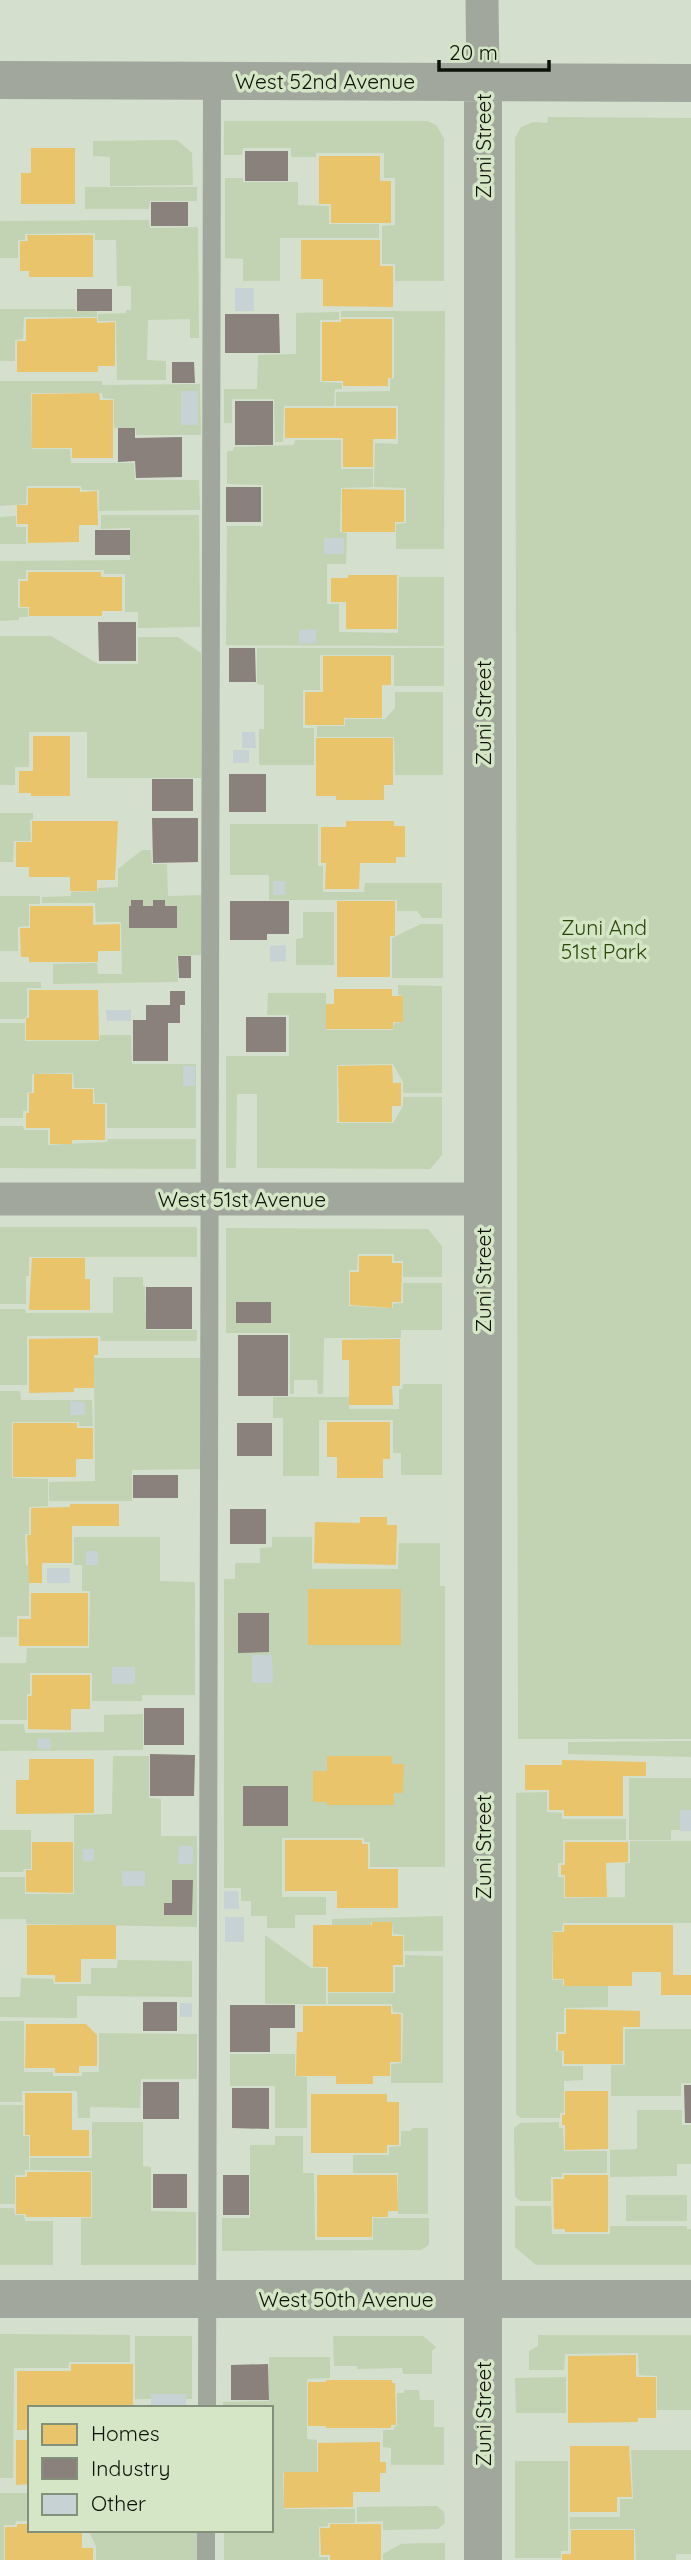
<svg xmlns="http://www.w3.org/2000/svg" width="691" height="2560" viewBox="0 0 691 2560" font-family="Quicksand,sans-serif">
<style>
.green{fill:#c1d3b2}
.homes{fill:#e9c46a}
.industry{fill:#8a817c}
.building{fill:#c7d2d4}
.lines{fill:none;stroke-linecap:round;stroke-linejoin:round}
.service{stroke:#a2a79d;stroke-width:18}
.minor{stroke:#a2a79d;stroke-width:33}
.tertiary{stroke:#a2a79d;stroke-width:38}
.labels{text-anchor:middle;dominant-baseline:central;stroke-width:7;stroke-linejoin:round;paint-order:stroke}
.street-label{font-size:21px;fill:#0c1207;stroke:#d4e6c6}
.park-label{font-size:21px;fill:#2b4609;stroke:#d4e6c6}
</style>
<rect width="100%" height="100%" fill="#d5dfcd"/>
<!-- green -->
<path class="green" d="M548,117l143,1v1621h-173l-3,-1601 6,-11 12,-5 14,1z
M224,121h204l9,5 7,13v142h-49v-17h-13v-38l13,-1v-47h-11v-25h-68v4h-25v-9h-48l-1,7h-18z
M177,140l15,13 1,32 -83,1v-29l-17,-1v-15z
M225,178h18v4h55v23l31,1v18h50v14h-99v43h-37v-22l-18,-1z
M85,187h112v14h-47l-1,8h-64z
M149,220l1,8 48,-1 1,111h-9v-19l-42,1 -1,40 19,1v19h-49l-1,-59h-18v-7l28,-1v-3h5v-24h-14l-1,-46h-21v-7l-70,1v6h-7v18h-18v-37z
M0,309h75l1,2h21v6h-73l-1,22 -8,1v21h-15z
M341,311h104l-1,238h-48v-25l10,-1v-35l-32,-1 1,-44 23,1v-38h-62v-14l54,-1v-12l4,-1v-61h-53z
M339,312v8h-19v62l22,1v6h-7l-1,17h-50l-1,36h-8l-1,-43h-42v24h-8v-34h33l1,-34 38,-1v-41z
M0,381h102v4l98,-1 1,51h-65v-7h-22v-29l-11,-1 -1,-5h-71l1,56h38l1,14h63l1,17h64l1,30 -101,1v-21h-17l-1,-4h-54l-1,18 -26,2z
M295,440h46v29h32v18l-32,1 -1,44 7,1 -1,31h-19v40h12v28l59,1 1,-56h45v69l-218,-1 1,-119h36v-41l-36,-1v-33h6l1,-4 60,-2z
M101,515h98l1,112 -62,1v-16h-13v-38h-21v-4h-78v9h-8v29h10v9h-9v3l-19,1v-60l130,-1v-32l-29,1z
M16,516v11h10v17h-26v-27z
M0,636h51l47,28h40v-27h40l23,16v125h-114v-46h-58v35h-14v18h-15z
M257,648h187v38h-50v-31h-74v35h-17v38h11v37h-55v-36h5v-44l-7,-1z
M395,692h48v83h-48l-1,-38h-77v-11h28v-7h40l10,-11z
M0,813h33v6l-3,1 1,21h-17l-1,21h-13z
M230,824h88v42h5v26h41l1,-9h77v35h-20l-5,-7h-20v-11h-128v-25h-39z
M142,850h9l1,14h15l1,32 33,-1v60l-24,1 1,26 -125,2v-20l44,-1 1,11h24l-1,-52h-25l-1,-19h-53v-6l29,-1v-4l27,-1v-3l20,-1v-18z
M0,896h40v8h-11v22l-11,1v24h-18z
M303,912h31v53h-38v-26l7,-1z
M421,924h22v54h-51v-40z
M0,982h41v6h-14v28l-3,3h-24z
M398,985l44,1v107h-39v-11l-10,-18 -56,1v58h56l10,-17v-9h39v58l-12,14 -173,-1v-74h-20l-1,74h-10v-112h63v-41h-22l1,-22h58v37h67l1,-7 9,-1v-26l-5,-1z
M0,1023h25v18h74l1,-6h31l1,29h64v64h-89v-25h-12l-1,-15h-20l-1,-15 -41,1v18l-5,1v18h-4v7h-23z
M0,1126h23l1,4h24v15l59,-3 1,-3h88v30l-196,-1z
M0,1227h197v30h-168v19h-3v28h-26z
M226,1228l202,1 14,17v31h-39v-16h-9v-7h-36l-1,16h-8v36l44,2v-4l10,-1v-20h39v47h-41v8h-77l-1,56h-5l-1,-14h-23v14h-4v-61h-64z
M113,1277h30v9h2l1,44h51v11h-96l-1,-5h-73v49h-27v-76h25l1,4h87z
M94,1358h107l1,111 -70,1v31h-83v-19l46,-1z
M403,1384h39v91h-41v-22h-8v-33h-74v56h-36v-58h-10v-21h76v12h50v-20h3z
M0,1391h20l1,9h71l1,26h-14v-4h-67v56l36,1v27l-19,1v27h-4l1,31 3,1v50h-12v21h-17z
M74,1537h86v44l35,1v113h-53v6h-50v-28h-62v21h-3v26h-27v-57h26l1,-15h62l1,-57h-8v-26h-8z
M272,1537h40v32h86l1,-26h41v43h5v281h-75v-25h-6v-4h-82v59h44v18h-31v13h-28v-12h-16v-15h-10v-13h-17v-309h11v-16h25v-15l12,-1z
M143,1714v36l-143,1v-27h24l1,9 79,-1v-17z
M691,1741v16l-123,-3v-12z
M113,1756h36v42l12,1v37h36v91l-171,-3v-5h-26v-42h25v17h49v-79l38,-1z
M629,1778h62v52h-20v10h-42z
M547,1792v20l15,1v6h64v21h-63v23h-5v14h6v21l61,-1v-34h5v-22h61v82h-128l-1,8h-9l-1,49h11v6h45v21l-44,1v24h-8v19l6,1v14h21v14l-19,1v32h-4v5h-39l-5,-4v-321z
M0,1830h31v39h-7l-1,3h-23z
M443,1916v35h-39v-16l-11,-1 -1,-12h-21v3h-39v-6z
M265,1935l46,33h15v36h-61z
M405,1955l38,1v127h-52v-19l11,-1 1,-50 -10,-1 -1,-8h-64v-11h67v-26h10z
M118,1960l74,1v36l-115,-1v22l-77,-1v-20h20l1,-19 32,1 1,5h37v-16h26z
M0,2021h24v51h29v4h29v-4h17v-39l98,1v45h-56l-1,29 -50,-1v11h-12l-1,-27h-55v11h-22z
M625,2029h66v54h-10v13h-70v-31h14z
M230,2054h65v22l12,1v51h-32v-42h-45z
M0,2105h23v31h6v34h-4v5h-10v29h-15z
M637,2110h45v15h9v39h-14v12l-67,1v-27l27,-1z
M92,2122h51v44l8,1v44l45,1v53h-115v-47h11v-47l-62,-1v-12h62z
M559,2122v6h4l1,23h43v22h-45v4h-11v24h-30l-6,-4 -1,-69 6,-5z
M413,2128h15v86h-30v-41h-45v-18h36v-8l12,-1v-15h9z
M275,2136h28v37h11l1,67h58v-22h56v27l-8,5 -199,1v-33h28v-73h25z
M626,2195h61v26h-61z
M515,2206h36l1,28h58v-8h77v3h4v36h-155l-21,-18z
M0,2208h14l1,7h9l1,6h28v44h-53z
M0,2334l130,1v27h-61l-1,6h-54l-1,110h-13z
M538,2335h153v75h-34v-34l-18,-1 -1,-22 -73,1 -1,16h-35v-19l9,-5z
M135,2336h57v63h-57z
M333,2336h90l13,11 -4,4v23h-29l-1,-6 -45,1v-3h-23z
M269,2357h61v21l-23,1v60l10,1v32l-34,1 1,36h71v14h-27v3l-9,1v30h9v3h-104v-30h47v-122h-48v-6l46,-1z
M566,2377v36h-50l-1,-35z
M404,2390h15l1,10h14v27h10v38h-53v-17l-8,-1v-17h11v-3l3,-1v-33h7z
M631,2450h60v104h-15v6h-40l-1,-31h-65v-12h50v-18h13z
M515,2461h53v90h-7v7h-46z
M0,2493h27v28h-11l-1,4h-11v35h-4z
M437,2506l7,6 1,11 -7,6 -55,1v-9l-26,1v-15z
M88,2530h110v30h-102v-14z
M423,2543h22v17h-62v-6l18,-10z"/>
<!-- homes -->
<path class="homes" d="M31,148h44v56h-54v-31h10z
M319,156h61v25h11v42h-60v-19h-12z
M27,235h66v42h-64v-6h-9v-30h8z
M301,240h79v26h13v41l-70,-1v-27h-22z
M97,318v5l18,-1v44h-17v6h-81v-31h9v-22z
M341,319h51v59h-4v8h-45v-5h-21v-59h19z
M99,393l1,7h13v58h-41v-10h-40v-54z
M285,408h111v31h-23v28h-30v-29h-58z
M28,488h52v4l17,-1 1,34h-19v17l-51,1v-19h-11v-19h11z
M342,489l62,1v32h-9v10h-53z
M28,572h73v5h21v34h-20v5h-73v-9h-9v-26h8z
M348,575h49v54h-51v-27h-15v-24h17z
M323,656h68v29h-9v33h-38v7h-39v-33h18z
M33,736h37v60h-39v-3h-12v-22h14z
M316,738h77v47h-9v15h-48v-4h-20z
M32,821h86l-3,59h-18v11h-27v-14h-41v-10h-13v-25h16z
M346,821h48v5h11v31h-9v6h-36l-1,26h-34l1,-26h-5v-36h25z
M337,901h58v35h-5v41h-53z
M30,906h63v19l27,-1v27h-22v11h-69v-5h-8l-1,-29h10z
M334,989h58v7h11v26h-10v7h-67v-25h8z
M29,990h69l1,50h-73v-22h3z
M392,1065l1,18h8v23h-9v16h-53l-1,-56z
M34,1074h38v15h21v15h12v36h-33v4h-22v-16h-24v-15h3v-20h5z
M359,1256h33v7h10l-1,39h-9v6l-42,-3v-33h9z
M32,1258h53v21h5v31h-61z
M98,1338v17h-4v33h-20v4l-45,1v-54z
M400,1339v47h-8l1,19h-44v-45h-7v-20z
M327,1422h63v37h-7v19h-46v-21h-10z
M13,1423h64v5h16v31h-17v18h-63z
M70,1504h49v22h-47v37h-30v20h-13l-2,-48h4v-27l39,-1z
M360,1517h27v8h10l-1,40 -82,-2 1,-41 45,1z
M308,1589h93v56h-93z
M31,1593h57v53h-69v-27h12z
M32,1675h58v34h-19v21l-43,-1v-33h4z
M327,1756h65v8h12l-1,29h-9v12h-67v-3h-14v-31h14z
M29,1759h65v54l-78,1v-34h13z
M562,1760l84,2v14h-23v40h-59v-6h-15v-20h-24v-25h37z
M285,1840h77v4h6v25h30v39h-61v-17h-52z
M32,1842h41v51l-47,-1v-22h6z
M565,1842h63v20l-22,1 1,34h-42v-22h-4v-10h4z
M372,1922h20v14h11v29h-10v27h-65v-25h-15v-42h59z
M27,1925h89v34h-35v23h-26v-7h-28z
M564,1925h109v50h18v20h-30v-23h-29v14h-68v-7h-11v-47h11z
M303,2006h88v8h10v48h-11v14h-17v8h-37v-8h-40l1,-44h6z
M566,2009l74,2v16h-17v37h-59v-13h-6v-17h8z
M26,2024h60l11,11v31h-18v7h-24v-5h-30z
M565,2091h43v58l-43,1v-25h-3v-10h3z
M25,2093h47v37h17v26h-59v-21h-5z
M311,2094h76v8h12v43h-12v8h-76z
M27,2172h64v45h-65v-3h-10v-37h11z
M317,2175h80l1,36h-10v6h-16v20h-55z
M564,2175h44v57h-43v-3h-11l-1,-50h11z
M636,2355v22h20v41h-18v4l-70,1v-67z
M71,2364h62v44h-103v22h-13v-59h54z
M326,2380h66v3h3l1,42h-5v3h-65v-2h-18v-44h18z
M16,2440h14v44l-14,1z
M380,2442v20h6v11h-6v19h-27v15l-69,1v-36h34v-29z
M570,2446h59l3,51h-15v15h-47z
M17,2524h13v6h52v18h11v12h-88v-33h12z
M330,2524h51v36h-51v-5h-9l-1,-27h10z
M571,2530h63v30h-72v-6h9z"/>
<!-- industry -->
<path class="industry" d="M245,151h43v30h-43z
M151,202h37v24h-37z
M77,289h35v22h-35z
M225,314h54l1,39h-55z
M172,362h22l1,21h-23z
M235,401h38v44h-38z
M118,428h17v10l47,-1v40l-46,1 -1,-17 -17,1z
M226,487h35v35h-35z
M95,530h35v25h-35z
M98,622h38v39h-37z
M229,648h26l1,34h-27z
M229,774h37v38h-37z
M152,779h41v32h-41z
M152,818h46v44l-45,1z
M131,900h12v6h10v-6h12v6h12v22h-48v-22h2z
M230,901h59v33h-22v6h-37z
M178,956h13v22h-12z
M170,991h15v14h-5v18h-12v38h-35v-41h13v-15h24z
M246,1017h40v35h-40z
M146,1287h46v42h-46z
M236,1302h35v21h-35z
M238,1335h50v61h-50z
M237,1423h35v33h-35z
M133,1475h45v23h-45z
M230,1509h36v35h-36z
M238,1613h31v39l-31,1z
M144,1708h40v37h-40z
M150,1754l45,1 -1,41h-44z
M243,1786h45v40h-45z
M172,1880h21l-1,35h-28v-12h8z
M143,2002h34v29h-34z
M230,2005h65v23h-25v24h-40z
M143,2082h36v37h-36z
M684,2085h7v38h-6z
M232,2088h37v41l-37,-1z
M153,2174h34v34h-34z
M223,2175h26v40h-26z
M268,2364l1,36h-38v-35z"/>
<!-- building -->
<path class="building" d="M235,288h19v23h-19z
M181,391h17v34h-17z
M324,538h20v16h-20z
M316,629v14l-17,1v-14z
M242,732h13l1,16h-14z
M233,750h16v13h-16z
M273,881h12v14h-12z
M286,945v16l-16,1v-16z
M106,1010h25v11h-24z
M183,1066h12v20h-12z
M70,1401l15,1v13h-15z
M86,1551h12v14h-12z
M47,1568h23v15h-23z
M252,1655h20l1,28h-21z
M112,1667h23v17h-23z
M38,1738l13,1v10h-13z
M680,1810h11v21h-11z
M179,1846h14v18h-15z
M83,1849h11v12h-11z
M122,1871h23v15h-23z
M224,1891h14l1,18h-15z
M225,1917h19v25h-19z
M180,2003h12v14h-12z
M151,2394h35v14h-35z"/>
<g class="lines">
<!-- service -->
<path class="service" d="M207,2408l5,-2327
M206,2560v-30"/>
<!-- minor -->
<path class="minor" d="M482,0l1,82
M0,1199h483"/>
<!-- tertiary -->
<path class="tertiary" d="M0,80l691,3
M0,2299h691
M483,2560v-2478"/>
</g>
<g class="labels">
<!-- street labels -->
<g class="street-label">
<text x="325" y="81">West 52nd Avenue</text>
<text transform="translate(483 146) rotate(-90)">Zuni Street</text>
<text transform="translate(483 713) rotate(-90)">Zuni Street</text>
<text x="242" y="1199">West 51st Avenue</text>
<text transform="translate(483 1280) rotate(-90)">Zuni Street</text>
<text transform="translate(483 1847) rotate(-90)">Zuni Street</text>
<text x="346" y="2299">West 50th Avenue</text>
<text transform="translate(483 2414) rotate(-90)">Zuni Street</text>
</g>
<!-- park labels -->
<g class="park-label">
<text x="604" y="927">Zuni And<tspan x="604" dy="24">51st Park</tspan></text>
</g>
</g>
<!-- legend -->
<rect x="28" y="2406" width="245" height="126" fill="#d4e6c6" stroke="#84917a" stroke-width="2"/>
<rect x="42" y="2424" width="35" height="21" fill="#e9c46a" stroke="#84917a" stroke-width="2"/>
<text x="91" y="2441" font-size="21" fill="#0c1207">Homes</text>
<rect x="42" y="2458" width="35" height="21" fill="#8a817c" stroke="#84917a" stroke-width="2"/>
<text x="91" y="2476" font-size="21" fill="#0c1207">Industry</text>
<rect x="42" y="2494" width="35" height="21" fill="#c7d2d4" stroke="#84917a" stroke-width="2"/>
<text x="91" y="2511" font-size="21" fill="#0c1207">Other</text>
<!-- scale -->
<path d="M439 60v10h110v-10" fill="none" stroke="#0c1207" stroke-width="3.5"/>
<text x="449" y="60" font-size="21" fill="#0c1207" stroke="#d4e6c6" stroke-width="5" paint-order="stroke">20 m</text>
</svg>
